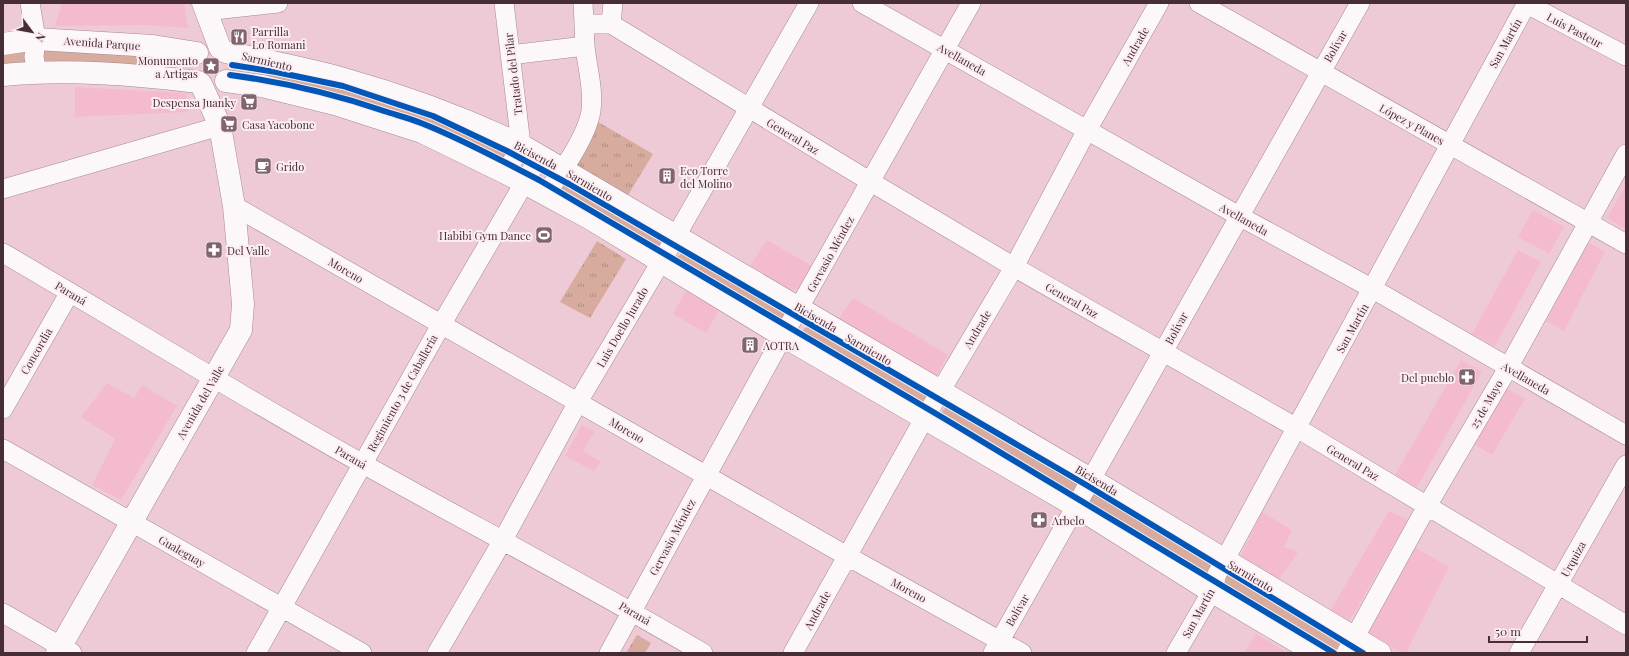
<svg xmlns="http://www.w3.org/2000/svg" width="1629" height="656" viewBox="0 0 1629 656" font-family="'Playfair Display',serif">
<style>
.built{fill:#f4bbcf}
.grass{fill:url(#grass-tufts)}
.green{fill:#d7ac9e}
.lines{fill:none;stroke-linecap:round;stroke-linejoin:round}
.minor-casing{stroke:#a48993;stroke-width:20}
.major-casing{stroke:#a48993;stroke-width:23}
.minor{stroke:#fcf7f9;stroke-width:19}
.major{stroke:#fcf7f9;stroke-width:22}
.cycleway-casing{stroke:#fbedf2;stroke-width:8}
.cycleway{stroke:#0057b8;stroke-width:6}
.labels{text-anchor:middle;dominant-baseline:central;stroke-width:4;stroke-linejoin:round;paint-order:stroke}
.street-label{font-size:11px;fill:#472d36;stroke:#fbedf2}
.poi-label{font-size:11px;fill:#472d36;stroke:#fbedf2;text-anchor:start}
</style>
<defs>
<pattern id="grass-tufts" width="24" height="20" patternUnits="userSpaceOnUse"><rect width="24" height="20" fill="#d7ac9e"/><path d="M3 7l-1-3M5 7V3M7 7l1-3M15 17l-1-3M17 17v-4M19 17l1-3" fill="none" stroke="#b08c82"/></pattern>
</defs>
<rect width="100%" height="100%" fill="#eecad7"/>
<!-- built -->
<path class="built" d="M62,3h122l4,25 -44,-3 -89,1z
M75,87l111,6 2,19 -113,5z
M1626,185v44l-19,-11z
M1533,210l31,17 -15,27 -31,-17z
M767,240l45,26 -14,23 -6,1 -42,-24z
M1588,242l17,10 -41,79 -18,-10z
M1518,250l23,12 -46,84 -23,-12z
M686,291l33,19 -13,23 -33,-19z
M853,298l95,57 -12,22 -97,-59z
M1461,360l21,12 -65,115 -22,-12z
M107,383l27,15 8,-13 35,21 -56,94 -29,-15 23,-46 -34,-22z
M1506,388l19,11 -33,56 -19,-11z
M582,425l13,6 -12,20 18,11 -7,9 -29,-15z
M1389,511l19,9 -62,107 -19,-11z
M1262,512l30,18 -8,17 14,5 -21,30 -39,-21z
M1414,547l35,20 -43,86h-4l-29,-16 -4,-5z
M1256,634l32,19h-44z"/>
<!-- grass -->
<path class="grass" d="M588,116l65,38 -28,46 -53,-30z
M597,241l29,18 -36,59 -30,-16z
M637,635l14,8 -6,10h-19z"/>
<!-- green -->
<path class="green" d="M39,47l128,6v18l-125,-4z
M25,50l3,17 -25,3v-18z
M270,71l161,41 78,38 -1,11 -242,-83 1,-4z
M562,181l100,59 -4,8 -97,-53 -4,-11z
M683,252l104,59 -7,12 -104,-65z
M810,324l115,64 3,9 -7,8 -120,-70 3,-6z
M948,405l132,75 -8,15 -131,-79 2,-6z
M1094,493l120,69 -7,13 -3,1 -114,-67 -1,-11z
M1227,573l114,68 -5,9 -2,2 -7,1 -104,-64 -3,-8z"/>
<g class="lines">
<defs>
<path id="minor" d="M30,3l6,36 -2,18 3,15
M504,3l17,142 -15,28
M862,3l377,213 134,73 253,146
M1199,3l427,241
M1525,3l101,53
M205,11l73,-8
M585,24h26l260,158 143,85 283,161 329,197
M611,24l2,-21
M510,55l75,-9
M3,189l217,-63
M545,194c16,-20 42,-58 46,-83 3,-22 -4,-44 -6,-65 -1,-14 -1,-29 -2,-43
M234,206l613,350 175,97
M3,253c120,70 239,144 360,211 113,63 228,123 340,189
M3,409l67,-117
M3,449l359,204
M3,613l69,40
M256,653l185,-328 99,-169
M437,653l66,-113 75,-138 90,-152 141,-247
M609,653l174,-317 188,-333
M793,653l131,-234 90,-152 73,-137 72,-127
M993,653c123,-216 244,-434 367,-650
M1176,653l36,-62 5,-17 310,-571
M1346,653l81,-147 81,-138 118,-214
M1519,653l107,-188"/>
<path id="major" d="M203,3l17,45
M3,44l33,-5 117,7 44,7
M226,52c39,9 79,16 118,27 61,17 120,39 177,66l571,335 288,173
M3,75c65,-6 130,-1 195,7
M226,81l36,5 73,18 87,28 84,41 85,46 192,117 294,171 124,78 115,68
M57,653l184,-323 2,-26 -9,-98 -14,-80 -19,-42"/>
</defs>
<!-- minor casing -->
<use href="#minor" class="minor-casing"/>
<!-- major casing -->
<use href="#major" class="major-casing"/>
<!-- minor -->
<use href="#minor" class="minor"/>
<!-- major -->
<use href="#major" class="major"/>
<defs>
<path id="cycleway" d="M232,65l44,7 67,14 90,30 74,35 62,33 519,302 275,167
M230,75c52,7 104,19 154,36 12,4 25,7 37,12 41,16 79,37 118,57l406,239 389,234"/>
</defs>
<!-- cycleway casing -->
<use href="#cycleway" class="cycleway-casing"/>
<!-- cycleway -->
<use href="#cycleway" class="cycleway"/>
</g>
<!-- icons -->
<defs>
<symbol id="restaurant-square" viewBox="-11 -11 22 22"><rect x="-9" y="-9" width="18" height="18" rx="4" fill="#81646e" stroke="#fbedf2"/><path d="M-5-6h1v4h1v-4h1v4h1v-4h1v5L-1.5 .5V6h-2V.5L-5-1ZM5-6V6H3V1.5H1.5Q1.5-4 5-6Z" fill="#fff"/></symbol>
<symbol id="sight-square" viewBox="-11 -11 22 22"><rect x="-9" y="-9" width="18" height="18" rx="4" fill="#81646e" stroke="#fbedf2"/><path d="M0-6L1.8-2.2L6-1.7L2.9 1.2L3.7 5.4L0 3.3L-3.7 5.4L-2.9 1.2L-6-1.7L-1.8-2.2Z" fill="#fff"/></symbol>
<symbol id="supermarket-square" viewBox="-11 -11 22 22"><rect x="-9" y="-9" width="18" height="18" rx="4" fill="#81646e" stroke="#fbedf2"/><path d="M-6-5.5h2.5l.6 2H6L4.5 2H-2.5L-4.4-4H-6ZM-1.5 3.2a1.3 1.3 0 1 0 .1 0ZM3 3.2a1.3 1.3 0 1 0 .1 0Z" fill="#fff"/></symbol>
<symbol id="cafe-square" viewBox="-11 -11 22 22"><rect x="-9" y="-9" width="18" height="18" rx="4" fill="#81646e" stroke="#fbedf2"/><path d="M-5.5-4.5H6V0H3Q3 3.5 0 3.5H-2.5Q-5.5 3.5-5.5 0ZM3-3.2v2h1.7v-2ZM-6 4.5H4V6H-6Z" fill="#fff"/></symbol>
<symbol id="building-square" viewBox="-11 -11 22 22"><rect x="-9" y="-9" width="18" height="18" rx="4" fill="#81646e" stroke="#fbedf2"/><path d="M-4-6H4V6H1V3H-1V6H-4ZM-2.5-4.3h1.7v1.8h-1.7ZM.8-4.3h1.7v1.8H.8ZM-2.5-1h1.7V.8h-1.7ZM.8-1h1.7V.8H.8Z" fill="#fff"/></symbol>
<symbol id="stadium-square" viewBox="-11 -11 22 22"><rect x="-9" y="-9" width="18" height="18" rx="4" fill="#81646e" stroke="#fbedf2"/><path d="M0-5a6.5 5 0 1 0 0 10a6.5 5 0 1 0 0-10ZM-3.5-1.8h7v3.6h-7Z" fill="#fff"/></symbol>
<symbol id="pharmacy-square" viewBox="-11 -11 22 22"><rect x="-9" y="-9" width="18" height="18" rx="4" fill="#81646e" stroke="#fbedf2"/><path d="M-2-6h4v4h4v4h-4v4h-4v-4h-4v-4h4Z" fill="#fff"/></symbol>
</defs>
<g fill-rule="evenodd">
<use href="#restaurant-square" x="229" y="27" width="20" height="20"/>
<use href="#sight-square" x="201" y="56" width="20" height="20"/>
<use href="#supermarket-square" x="239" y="92" width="20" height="20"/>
<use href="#supermarket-square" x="219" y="114" width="20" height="20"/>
<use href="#cafe-square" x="253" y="156" width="20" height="20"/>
<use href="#building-square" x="657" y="166" width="20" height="20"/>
<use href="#stadium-square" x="534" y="225" width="20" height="20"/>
<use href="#pharmacy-square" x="204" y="240" width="20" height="20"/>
<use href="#building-square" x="740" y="335" width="20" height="20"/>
<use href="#pharmacy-square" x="1457" y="367" width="20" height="20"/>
<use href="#pharmacy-square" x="1029" y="510" width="20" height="20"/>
</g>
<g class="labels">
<!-- street labels -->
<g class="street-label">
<text transform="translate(1575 30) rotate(28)">Luis Pasteur</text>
<text transform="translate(102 43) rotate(4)">Avenida Parque</text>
<text transform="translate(1505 43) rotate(-61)">San Martín</text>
<text transform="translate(1135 46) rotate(-60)">Andrade</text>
<text transform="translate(1335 46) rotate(-60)">Bolívar</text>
<text transform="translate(962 59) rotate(29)">Avellaneda</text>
<text transform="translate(267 61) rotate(13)">Sarmiento</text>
<text transform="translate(513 74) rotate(-97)">Tratado del Pilar</text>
<text transform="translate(1412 124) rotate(29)">López y Planes</text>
<text transform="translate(793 136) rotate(31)">General Paz</text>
<text transform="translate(536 155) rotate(28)">Bicisenda</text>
<text transform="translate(590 185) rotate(30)">Sarmiento</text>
<text transform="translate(1244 219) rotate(29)">Avellaneda</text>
<text transform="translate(830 254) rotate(-61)">Gervasio Méndez</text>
<text transform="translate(346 270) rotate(30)">Moreno</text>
<text transform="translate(71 293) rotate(31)">Paraná</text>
<text transform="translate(1072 300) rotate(30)">General Paz</text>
<text transform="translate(816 317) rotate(30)">Bicisenda</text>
<text transform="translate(622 327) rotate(-60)">Luis Doello Jurado</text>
<text transform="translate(1176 328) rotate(-61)">Bolívar</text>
<text transform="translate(1352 328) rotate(-61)">San Martín</text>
<text transform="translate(977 329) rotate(-59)">Andrade</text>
<text transform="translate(869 349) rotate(30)">Sarmiento</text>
<text transform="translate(36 351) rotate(-60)">Concordia</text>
<text transform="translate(1526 378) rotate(30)">Avellaneda</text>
<text transform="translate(402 393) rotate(-61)">Regimiento 3 de Caballería</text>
<text transform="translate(200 402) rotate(-60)">Avenida del Valle</text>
<text transform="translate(1486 404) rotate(-60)">25 de Mayo</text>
<text transform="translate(627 430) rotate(30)">Moreno</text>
<text transform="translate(351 457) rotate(30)">Paraná</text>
<text transform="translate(1353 462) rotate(31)">General Paz</text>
<text transform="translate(1097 480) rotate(31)">Bicisenda</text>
<text transform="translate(672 537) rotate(-62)">Gervasio Méndez</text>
<text transform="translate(182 551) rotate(30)">Gualeguay</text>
<text transform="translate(1573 559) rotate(-61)">Urquiza</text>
<text transform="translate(1251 576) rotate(31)">Sarmiento</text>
<text transform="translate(909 590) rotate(29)">Moreno</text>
<text transform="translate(817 610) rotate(-61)">Andrade</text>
<text transform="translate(1017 610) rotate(-60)">Bolívar</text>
<text transform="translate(635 613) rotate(30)">Paraná</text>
<text transform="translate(1198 613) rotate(-61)">San Martín</text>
</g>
<!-- poi labels -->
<g class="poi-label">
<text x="252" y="31">Parrilla<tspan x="252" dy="13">Lo Romani</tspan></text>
<text x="198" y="60" text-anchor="end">Monumento<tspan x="198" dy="13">a Artigas</tspan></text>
<text x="236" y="102" text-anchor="end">Despensa Juanky</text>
<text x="242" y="124">Casa Yacobone</text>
<text x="276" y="166">Grido</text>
<text x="680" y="170">Eco Torre<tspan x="680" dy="13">del Molino</tspan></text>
<text x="531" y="235" text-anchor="end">Habibi Gym Dance</text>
<text x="227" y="250">Del Valle</text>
<text x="763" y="345">AOTRA</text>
<text x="1454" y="377" text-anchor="end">Del pueblo</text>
<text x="1052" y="520">Arbelo</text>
</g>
</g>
<!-- border -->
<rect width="1629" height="656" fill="none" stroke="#472d36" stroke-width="8"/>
<!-- north arrow -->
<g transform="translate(32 32) rotate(122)" stroke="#fbedf2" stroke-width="3" paint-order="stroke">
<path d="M0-3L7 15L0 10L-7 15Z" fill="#472d36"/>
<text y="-6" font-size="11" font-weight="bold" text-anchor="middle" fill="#472d36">N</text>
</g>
<!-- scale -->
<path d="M1489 636v6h98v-6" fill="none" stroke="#472d36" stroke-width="2"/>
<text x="1495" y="636" font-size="12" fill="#472d36" stroke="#fbedf2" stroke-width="3" paint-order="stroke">50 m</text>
</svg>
